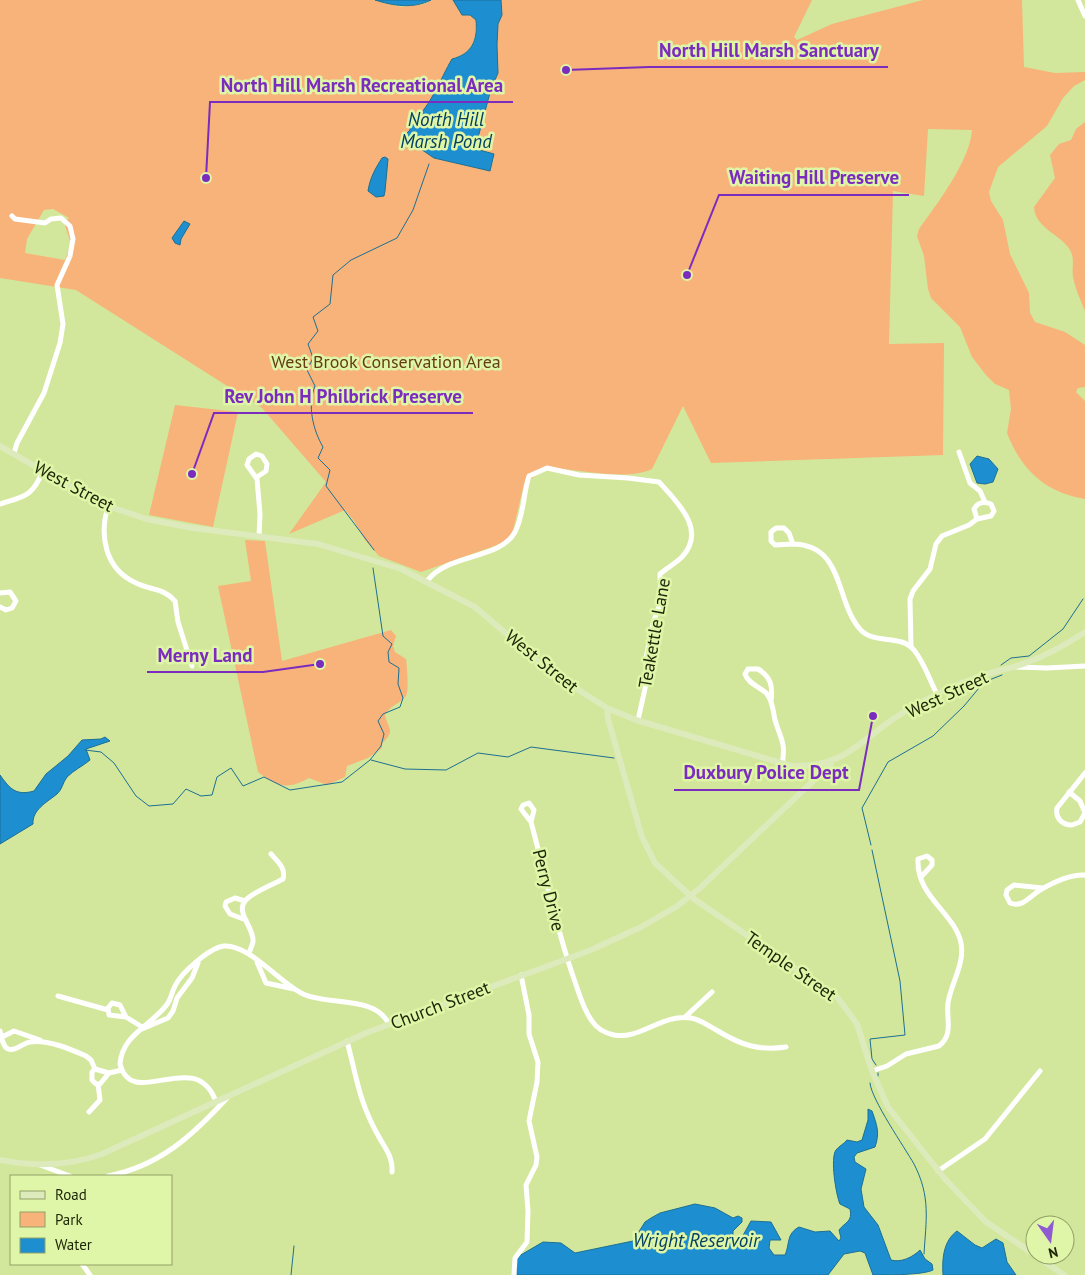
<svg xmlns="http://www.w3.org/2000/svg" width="1085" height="1275" viewBox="0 0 1085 1275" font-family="'PT Sans',sans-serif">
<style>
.green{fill:#f7b379;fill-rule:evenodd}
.water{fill:#1d8fd0;stroke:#1d6f93}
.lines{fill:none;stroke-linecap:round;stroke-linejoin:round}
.stream{stroke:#1d6f93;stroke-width:1}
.minor{stroke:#fff;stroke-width:5}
.major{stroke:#ddeabc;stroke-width:6}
.labels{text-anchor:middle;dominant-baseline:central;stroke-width:5;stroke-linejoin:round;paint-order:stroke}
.park-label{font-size:18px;fill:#663c13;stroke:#dff5a8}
.street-label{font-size:18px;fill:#1d2405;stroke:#dff5a8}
.water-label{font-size:19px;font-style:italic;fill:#044061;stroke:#dff5a8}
.leader{fill:none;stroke:#7b2cbf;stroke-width:2}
.callout-dot{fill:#7b2cbf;stroke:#dff5a8;stroke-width:2}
.callout-label{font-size:19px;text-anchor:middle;font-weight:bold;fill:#7b2cbf;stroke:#dff5a8;stroke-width:5;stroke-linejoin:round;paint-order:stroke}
</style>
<rect width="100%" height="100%" fill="#d2e79b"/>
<!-- green -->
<path class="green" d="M0,0h375l26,7 23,-3 7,-4h22l3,5 20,15c1,20 -4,34 -24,39 -15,25 -26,58 -49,78l31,21 56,13 4,-13 -7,-6 -15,-3 7,-15 12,-45 7,-16 -1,-28 1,-21 4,-9 -1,-15h311l-18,37 3,3 35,-16 91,-24h99l2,67 31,6 30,-1v8l-11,6 -11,12 -16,28 -49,41 -9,25 2,9 12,19 7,34 19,39 1,20 5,9 30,10 20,13v42l-7,1 -2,4 9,9v98c-40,-7 -63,-28 -78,-66l4,-24 -2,-19 -14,-6 -9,-9 -14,-18 -12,-30 -29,-29 -3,-9 -4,-33 -7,-20 2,-7c18,-25 51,-68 53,-99l-44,-1 -4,67 -31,-5 -4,153 55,-1 -1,112 -232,8 -28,-57 -31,63c-26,13 -77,-1 -106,-1l-22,16 -12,51 -12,9 -79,28 -42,-16 -14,-16 -11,-19 -9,-11 -56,24 37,-52 -64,-74 -186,-118 -76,-12zM53,209l16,9 -5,4 7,22 -6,16 -40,-7 2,-14 17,-29z
M1085,122v189c-4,-10 -9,-20 -11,-30 -4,-12 3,-23 -6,-34 -11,-14 -33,-20 -34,-40l21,-29 -5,-23 9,-11 12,-4 5,-11z
M175,405l63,7 -25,115 -64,-12z
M245,540l20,1 17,120 109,-31 5,6 -3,10 2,6 11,7c1,6 3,33 0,37 -6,8 -16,9 -21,19 3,14 11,16 -3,28v5l-14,10 -21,8 -2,11 -18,8 -18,-7c-21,12 -32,9 -51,-6l-40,-186 33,-5z"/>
<!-- water -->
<path class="water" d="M375,0h56c-18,9 -37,6 -56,0z
M453,0h48l1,15 -4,9 -1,21 1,28 -7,16 -12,45 -7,14 22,6 -4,17 -56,-13 -31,-21 7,-7 -1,-7c19,-9 32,-46 43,-64 20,-5 26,-19 24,-39l-6,-5h-8z
M385,157l3,2 -3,32 -1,5 -8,1 -8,-6c2,-13 7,-22 14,-33z
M184,221l6,3 -9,15 -1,6 -5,-2 -3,-5z
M977,456l12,3 9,10 -5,13 -8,2 -8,-1 -7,-19z
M105,737l5,4 -24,8 4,11c-7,6 -16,10 -23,17 -4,5 -5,13 -10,17 -10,8 -25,16 -24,30l-33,20v-69c10,14 16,21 34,16l12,-17 22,-18 14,-16 19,-1z
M868,1109l4,2c5,14 8,22 3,36l-18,6 -3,4 1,5 11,7 -5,20 3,18 14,18 13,35c10,3 22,-3 29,-10l5,9 7,5 1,6c-10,5 -45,5 -60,5l-8,-22 -5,-2 -16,3 -16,21h-311l-1,-15 3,-4 24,-14 18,1 14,10 58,-12 12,-19 6,-4 9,-5 35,-9 20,4 18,10 5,-2 4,2v4l-9,9v7l5,2 3,-1 10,-18 20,1 10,18h-11l-1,8 5,7h11c5,-11 1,-21 14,-28l16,5 15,-1 9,10 2,-3 -2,-8c6,-8 14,-8 11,-21l-10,-5c-4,-9 -10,-46 -4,-54 3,-4 8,-6 11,-10l10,2 5,-2 6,-20z
M957,1231l18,14 7,3 14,-9 7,4 4,19 9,13h-73c-1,-15 0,-34 14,-44z"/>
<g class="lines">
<!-- stream -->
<path class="stream" d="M374,550l-48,-64 4,-16 -12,-12 5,-11c-10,-17 -16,-42 -8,-61l-8,-16 6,-12 -5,-14 10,-13 -5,-14 17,-13 3,-29 18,-15 46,-22 16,-28 16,-46
M1001,665l10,-7 18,-2 34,-27 20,-30
M85,750l16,2 13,11 22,33 13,10 24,-2 13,-15 15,7 11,-1 5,-18 14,-9 12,18 21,-9 26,13 52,-8 28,-22 11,-14 3,-12 -6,-13 5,-7 17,-7 3,-9 -5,-14 1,-16 -10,-6 -1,-10 4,-8 -9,-8 -10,-68
M371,760l34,9 41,1 32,-17 30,4 23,-10 83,11
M871,845l-9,-37 26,-46 45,-26 31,-30 20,-24 18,-7
M872,850l28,131 5,54 -35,4 2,20 4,6
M878,1076v-3
M870,1083c1,16 35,65 44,81 17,33 12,56 10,90
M291,1275l3,-29"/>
<!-- minor -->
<path class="minor" d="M1078,0l7,16
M12,216l3,3 30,4 6,-4 10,-1 9,8 3,13 -3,17 -13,29 6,39 -3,19 -16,50 -27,50 -3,10
M959,452l11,31 10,8 5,11
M257,477l9,-6 1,-7 -5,-8 -6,-2 -7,5 -2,6 10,14 3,35 -1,22
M0,504c25,-8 32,-7 43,-33
M108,506c-9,30 -3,63 28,77 14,7 28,5 39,18l3,21 14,44
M793,544l-18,1 -4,-4v-9l5,-4h8l5,5 4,11c51,1 42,55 66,84 14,18 41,5 55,22 10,12 16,31 23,44
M427,581c21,-28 73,-21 88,-49 9,-17 8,-38 14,-56l18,-8 32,7 49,3 31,4c19,21 48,48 23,75 -6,6 -15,11 -22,17l1,27 -8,22 -7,35v26l-8,36
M0,593l10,-1 6,9 -4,7 -6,2 -6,-3
M911,647l-1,-48 3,-8 17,-22 6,-25 6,-8 27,-11 8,-6 -3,-10c4,-7 9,-8 17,-5l3,7 -3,5 -14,3
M1016,667l31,1 38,-2
M771,701c2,-15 0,-24 -13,-32h-10l-3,5c3,10 16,13 22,20 6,8 6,17 8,26 6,20 11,22 7,45
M1069,792l11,9 5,12 -5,9 -8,3c-10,0 -17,-7 -15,-17l28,-35
M529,803l5,7 -3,12 -10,-13 2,-4z
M531,822c14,52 25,106 43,157 5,14 9,30 18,42 5,8 13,12 22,14 26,5 49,-22 77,-17 10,2 18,8 27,13 23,14 41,20 68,16
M1043,888l-29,-3 -7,5 -1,5 4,8c13,5 20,-7 30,-13 12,-7 31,-16 45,-15
M245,901l-10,-3 -9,4 -1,4 5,8 16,6
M249,953c1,-3 3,-7 4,-11 2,-15 -21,-31 -5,-44 10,-8 24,-13 35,-19 3,-11 -5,-17 -12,-25
M257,962l9,21 28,6
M58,996l50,14
M112,1003l8,2 6,12 -17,-2 -1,-7z
M126,1017l16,10
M685,1017l27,-25
M142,1029l26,-11 5,-7 4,-13 15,-20 6,-15
M0,1031c2,6 2,15 8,18 7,3 15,-6 22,-7 17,-3 40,7 56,14l5,4 4,9
M2,1037l12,-6 26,9
M347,1041c10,38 12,61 32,96 7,13 14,20 13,35
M872,1071l15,-5 19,-12 33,-8c15,-12 7,-27 9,-43 3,-20 17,-39 13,-60 -6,-30 -45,-46 -43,-84l9,-3 5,4v5l-11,12
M109,1073l-9,11h-4l-4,-4v-8l3,-3 14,4 13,-3
M216,1102c-20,-57 -84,10 -96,-38 2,-30 33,-39 48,-61 3,-5 4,-11 7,-17 6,-13 34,-38 49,-40 25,-2 56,37 79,48 26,12 71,1 86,30
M89,1112l11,-12 -2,-16
M40,1165l30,11
M938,1171l47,-32 55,-68
M108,1176c52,-10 85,-41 119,-78
M82,1264l8,11
M514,1275l1,-17 12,-16 1,-31 -2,-26 10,-20 1,-8 -8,-36 8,-39 1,-20 -9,-28v-19l-8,-40"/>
<!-- major -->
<path class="major" d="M0,446l81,47 27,13 38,13 47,9 125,16 83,25 74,38 77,66 55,35 29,12 155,46c55,2 68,-26 110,-52 26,-16 54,-30 83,-39 14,-5 30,-7 44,-13 20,-7 39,-18 57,-30
M607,708l1,11 34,118 13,26 39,36 143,98 20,27 15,47 16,36 57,72 40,42 79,54
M0,1160c35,7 69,6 102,-6l264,-121 225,-83 50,-23 35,-20 24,-19 131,-124"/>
</g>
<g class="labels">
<!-- park labels -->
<g class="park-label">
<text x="386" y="361">West Brook Conservation Area</text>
</g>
<!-- street labels -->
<g class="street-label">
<text transform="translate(74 486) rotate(28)">West Street</text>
<text transform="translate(654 633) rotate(-80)">Teakettle Lane</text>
<text transform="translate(542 661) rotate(39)">West Street</text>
<text transform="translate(947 694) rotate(-25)">West Street</text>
<text transform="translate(549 890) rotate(76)">Perry Drive</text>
<text transform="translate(791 966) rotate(35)">Temple Street</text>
<text transform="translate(440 1005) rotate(-21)">Church Street</text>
</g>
<!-- water labels -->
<g class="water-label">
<text x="446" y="119">North Hill<tspan x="446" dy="22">Marsh Pond</tspan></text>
<text x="696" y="1240">Wright Reservoir</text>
</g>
</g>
<!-- callouts -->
<path class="leader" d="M566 70L649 67H888M206 178L210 102H513M687 275L719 195H909M192 474L214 413H473M320 664L263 672H147M873 716L859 790H674"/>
<g class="callout-dot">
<circle cx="566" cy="70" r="5"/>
<circle cx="206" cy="178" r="5"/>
<circle cx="687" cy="275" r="5"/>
<circle cx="192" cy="474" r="5"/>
<circle cx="320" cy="664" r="5"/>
<circle cx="873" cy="716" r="5"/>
</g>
<g class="callout-label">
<text x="769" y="57">North Hill Marsh Sanctuary</text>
<text x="362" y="92">North Hill Marsh Recreational Area</text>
<text x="814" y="184">Waiting Hill Preserve</text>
<text x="343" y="403">Rev John H Philbrick Preserve</text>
<text x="205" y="662">Merny Land</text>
<text x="766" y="779">Duxbury Police Dept</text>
</g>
<!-- legend -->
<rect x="10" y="1175" width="162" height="90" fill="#dff5a8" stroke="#91a167"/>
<rect x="20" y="1191" width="25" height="8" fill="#ddeabc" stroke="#91a167"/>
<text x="55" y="1200" font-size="15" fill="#1d2405">Road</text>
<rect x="20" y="1212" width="25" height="15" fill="#f7b379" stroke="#91a167"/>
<text x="55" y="1225" font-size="15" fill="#1d2405">Park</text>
<rect x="20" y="1238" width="25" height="15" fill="#1d8fd0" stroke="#91a167"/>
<text x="55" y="1250" font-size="15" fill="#1d2405">Water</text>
<!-- north arrow -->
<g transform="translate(1050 1240) rotate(166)"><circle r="24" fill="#dff5a8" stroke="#91a167"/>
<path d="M0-4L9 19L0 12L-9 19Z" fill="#8f5bd3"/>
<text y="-8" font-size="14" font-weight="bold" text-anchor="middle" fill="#1d2405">N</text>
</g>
</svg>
